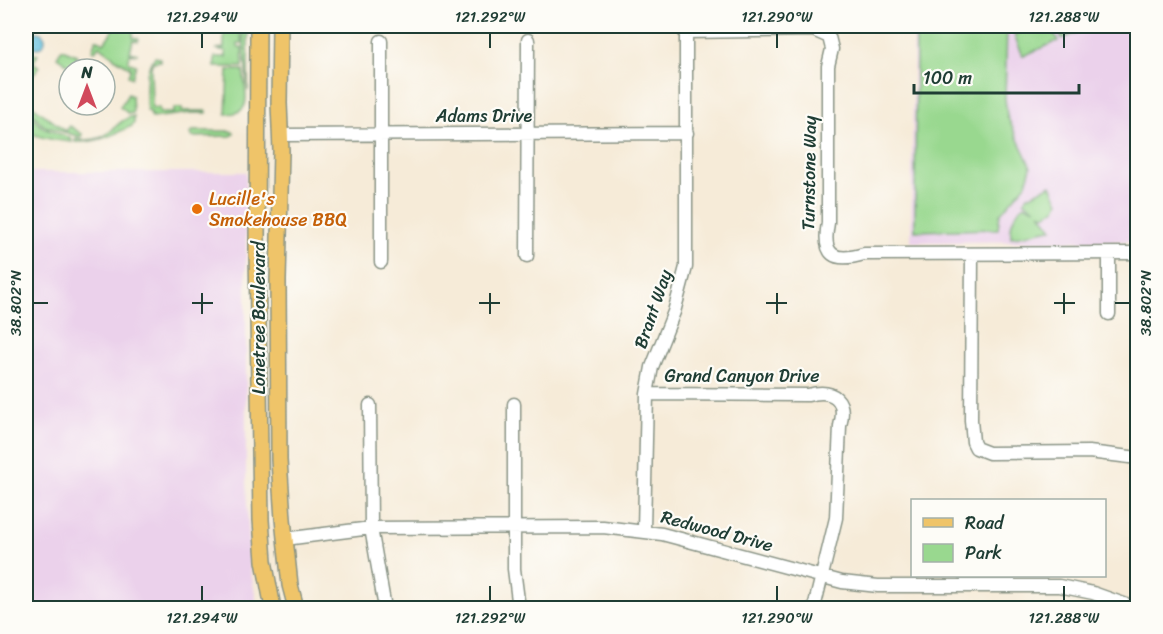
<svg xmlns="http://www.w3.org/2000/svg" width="1163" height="634" viewBox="0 0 1163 634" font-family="Sriracha,sans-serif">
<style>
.built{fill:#ebd1eb}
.green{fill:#99d88f;stroke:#5c8a62;stroke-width:1.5}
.water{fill:#60bfde;stroke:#407e89;stroke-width:1.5}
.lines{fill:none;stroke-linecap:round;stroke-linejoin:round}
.minor-casing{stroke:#8a9486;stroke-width:15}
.major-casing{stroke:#8a9486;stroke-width:18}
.minor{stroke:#fff;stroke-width:12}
.major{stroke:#efc469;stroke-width:15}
.ticks{fill:none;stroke:#1f3d34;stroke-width:2}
.food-dot{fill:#e8710a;stroke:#fdfcf7;stroke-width:2}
.labels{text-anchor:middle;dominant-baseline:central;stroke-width:4.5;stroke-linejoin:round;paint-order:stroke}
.street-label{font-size:18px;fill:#1f3d34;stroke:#fdfcf7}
.food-label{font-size:18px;fill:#c56008;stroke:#fdfcf7;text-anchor:start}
.neatline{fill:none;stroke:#1f3d34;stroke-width:2}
.ticks-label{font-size:15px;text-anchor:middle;fill:#1f3d34}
</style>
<rect width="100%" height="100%" fill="#fdfcf7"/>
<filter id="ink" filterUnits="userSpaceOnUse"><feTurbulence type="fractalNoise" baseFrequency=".0167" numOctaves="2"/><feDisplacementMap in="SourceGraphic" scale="12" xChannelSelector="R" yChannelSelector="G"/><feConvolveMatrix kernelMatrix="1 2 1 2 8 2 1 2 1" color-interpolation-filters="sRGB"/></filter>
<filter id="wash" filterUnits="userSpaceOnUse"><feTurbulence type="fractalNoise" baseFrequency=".008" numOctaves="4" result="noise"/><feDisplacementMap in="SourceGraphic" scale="24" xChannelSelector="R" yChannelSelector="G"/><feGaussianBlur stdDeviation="1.35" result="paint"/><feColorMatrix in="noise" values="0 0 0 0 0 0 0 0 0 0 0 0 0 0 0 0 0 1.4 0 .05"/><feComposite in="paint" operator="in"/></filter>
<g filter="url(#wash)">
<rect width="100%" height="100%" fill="#f6ebd8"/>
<!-- built -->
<path class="built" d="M914,26h223v215l-226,1z
M26,172h220v310l4,87 8,39h-232z"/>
<!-- green -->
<path class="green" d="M116,26h17v11l6,2 -1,2 -5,-1 -3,12 8,2h-8l-2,8 8,3 -4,13 -4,-2 3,-8 -18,-11v-1l-14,-10 -4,5 -3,-1 4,-11 8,4z
M224,26h15l3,17h-4v4h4l1,20h-28v-10h11v-6l-10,-2 8,-1z
M242,26h6v65z
M916,26h91l-2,72 2,18 24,51 -5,17 -26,30 -2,15 -83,2z
M1035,26h15l8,15 -35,15 -9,-21z
M1056,26h36l-30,13z
M62,49l15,6v3l-6,9 -14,-10z
M29,53l9,2 -5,7 6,5 -13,18v-28z
M155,57l5,1v3l-7,1 -2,5 1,41h7l1,5h13l1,-5h8v3h25v2h-16l-39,5 -3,-7h-2c-1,-15 -4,-42 8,-54z
M228,70h15c3,26 10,44 -17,44z
M128,94l4,2 1,17 -4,1 -9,-7z
M26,98l5,4 -1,2 36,27 4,-5 12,8 -1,3 -37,-11 -18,-19z
M26,111l17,17 28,10 1,4c-11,-1 -36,-4 -44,-11 -5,-4 -3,-14 -2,-20z
M134,116v7l-2,3c-19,9 -35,17 -57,16v-3c39,6 35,-18 59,-23z
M192,131h39l3,2 -3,3 -39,1 -2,-3z
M1051,185l8,17 -3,7 -12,6 -4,-2 12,16c-14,1 -26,8 -41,8 -1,-14 2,-23 14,-32l10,4 -11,-8 4,-5z"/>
<!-- water -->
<path class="water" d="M29 40a8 8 0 1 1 16 0a8 8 0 1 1-16 0Z"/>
</g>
<g filter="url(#ink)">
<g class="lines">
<defs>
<path id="minor" d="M686,32l127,-2 16,7 3,12 -4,17v157c-6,32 5,40 36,31l274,-1
M381,41v221
M280,135l407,-2
M972,254l-1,166 2,22 3,6 13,5 100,-1 49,6
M1109,254v60
M527,256l1,-216
M647,394l161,1c26,-7 39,5 32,31l-4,92 -22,90
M514,404v165l5,39
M370,405l1,123 14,80
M644,530l3,-136 5,-27 22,-55 12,-45v-241
M285,539l86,-11 232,-1 59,7 180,48 36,4h181l34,7 42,15"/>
<path id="major" d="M258,26l-1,224 4,270 3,41 9,47
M280,26l-1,77 2,48 -3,130 1,179 4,59 7,66 6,23"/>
</defs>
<!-- minor casing -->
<use href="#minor" class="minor-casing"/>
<!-- major casing -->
<use href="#major" class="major-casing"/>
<!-- minor -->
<use href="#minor" class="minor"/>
<!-- major -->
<use href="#major" class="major"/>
</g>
</g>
<!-- ticks -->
<path class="ticks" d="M202,33v15M490,33v15M777,33v15M1064,33v15M202,293v21M490,293v21M777,293v21M1064,293v21M33,303h15M192,303h21M479,303h21M766,303h21M1054,303h21M1115,303h15M202,586v15M490,586v15M777,586v15M1064,586v15"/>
<!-- markers -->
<circle class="food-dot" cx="197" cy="209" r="6"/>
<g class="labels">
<!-- street labels -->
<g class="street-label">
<text x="484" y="116">Adams Drive</text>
<text transform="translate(809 173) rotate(-89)">Turnstone Way</text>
<text transform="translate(653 309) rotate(-71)">Brant Way</text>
<text transform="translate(259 318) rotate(-90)">Lonetree Boulevard</text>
<text x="742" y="376">Grand Canyon Drive</text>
<text transform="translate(717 531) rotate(15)">Redwood Drive</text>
</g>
<!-- food labels -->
<g class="food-label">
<text x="209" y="199">Lucille's<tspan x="209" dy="21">Smokehouse BBQ</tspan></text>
</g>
</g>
<!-- margin -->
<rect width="1163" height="634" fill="none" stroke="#fdfcf7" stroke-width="66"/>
<!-- legend -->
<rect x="911" y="499" width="195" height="78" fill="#fdfcf7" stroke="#a4b0a9" stroke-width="1.5"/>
<rect x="923" y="518" width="30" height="9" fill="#efc469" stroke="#a4b0a9" stroke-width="1.5"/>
<text x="965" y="529" font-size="18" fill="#1f3d34">Road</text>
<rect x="923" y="544" width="30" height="18" fill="#99d88f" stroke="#a4b0a9" stroke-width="1.5"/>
<text x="965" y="559" font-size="18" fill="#1f3d34">Park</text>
<!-- north arrow -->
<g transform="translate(87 87)"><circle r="28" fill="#fdfcf7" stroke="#a4b0a9" stroke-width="1.5"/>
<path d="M0-4.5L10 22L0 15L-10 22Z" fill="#d1495b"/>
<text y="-9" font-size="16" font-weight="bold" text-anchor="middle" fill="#1f3d34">N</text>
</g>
<!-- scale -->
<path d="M914 84v9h165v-9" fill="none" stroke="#1f3d34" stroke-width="3"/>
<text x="923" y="84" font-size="18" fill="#1f3d34" stroke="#fdfcf7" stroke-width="4.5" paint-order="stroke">100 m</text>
<rect x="33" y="33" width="1097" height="568" class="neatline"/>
<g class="ticks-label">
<text x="202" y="22">121.294°W</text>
<text x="490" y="22">121.292°W</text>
<text x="777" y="22">121.290°W</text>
<text x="1064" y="22">121.288°W</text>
<text transform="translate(16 303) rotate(-90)" y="5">38.802°N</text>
<text transform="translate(1146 303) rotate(-90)" y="5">38.802°N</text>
<text x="202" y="623">121.294°W</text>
<text x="490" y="623">121.292°W</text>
<text x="777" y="623">121.290°W</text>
<text x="1064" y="623">121.288°W</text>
</g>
</svg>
